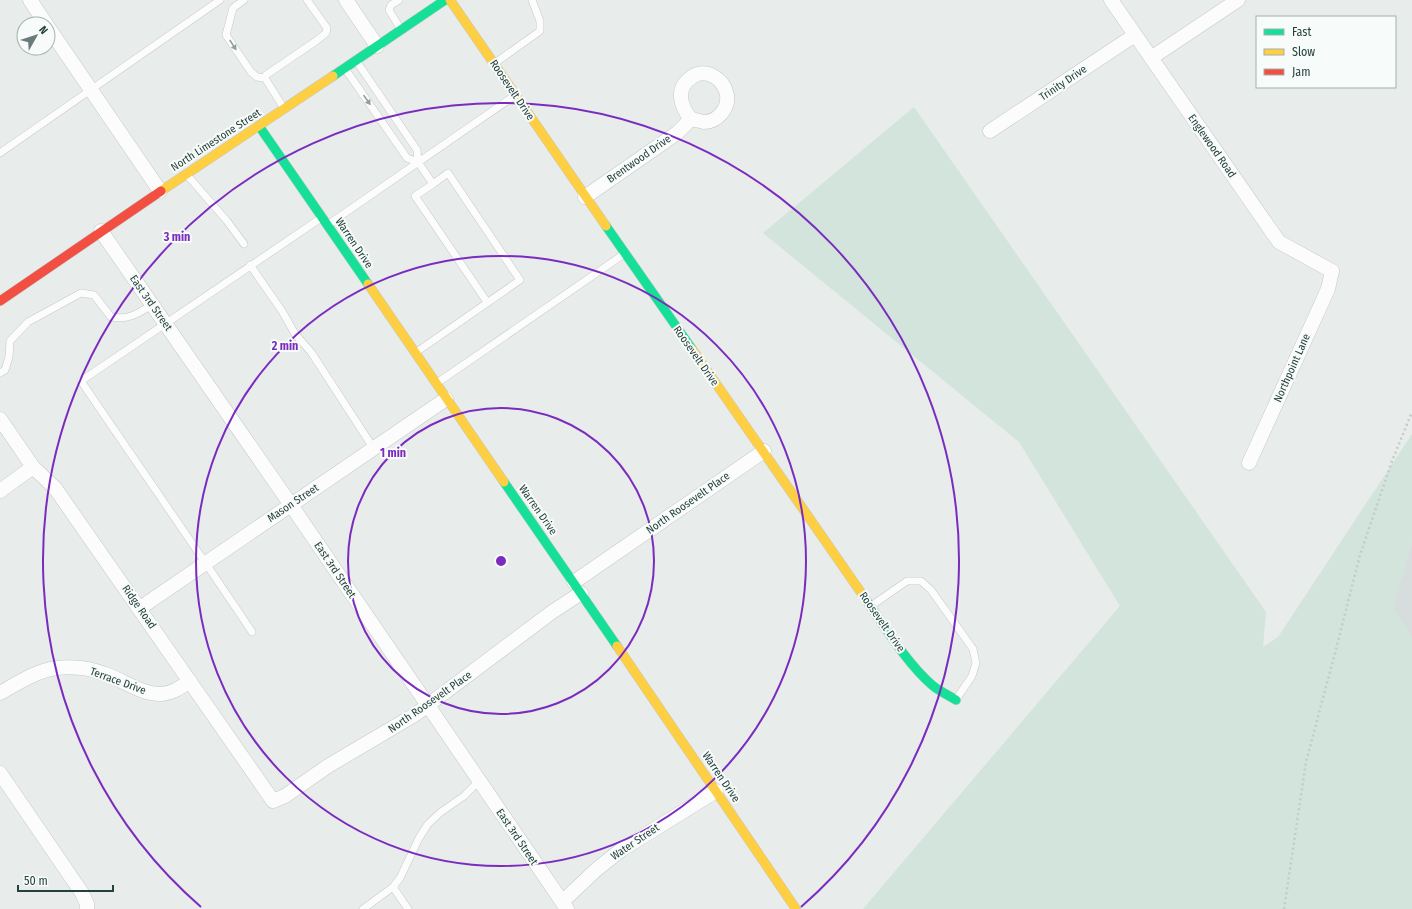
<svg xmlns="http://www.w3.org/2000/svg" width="1412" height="909" viewBox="0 0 1412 909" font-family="'Fira Sans Condensed',sans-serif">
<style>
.built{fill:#d6dddc}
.green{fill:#d2e4db}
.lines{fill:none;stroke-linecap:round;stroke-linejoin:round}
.lane-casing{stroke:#c5c9c8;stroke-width:8}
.street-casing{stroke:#c5c9c8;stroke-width:15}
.fast-casing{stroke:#c2c8c7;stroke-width:10}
.slow-casing{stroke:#c2c8c7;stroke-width:10}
.jam-casing{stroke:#c2c8c7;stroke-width:10}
.path{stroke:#c3cbcb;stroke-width:2.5;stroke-dasharray:2 3;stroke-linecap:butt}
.lane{stroke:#fcfcfc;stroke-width:7}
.street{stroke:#fcfcfc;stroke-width:14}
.fast{stroke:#16e098;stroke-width:9}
.slow{stroke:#ffcf43;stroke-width:9}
.jam{stroke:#f24e42;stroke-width:9}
.oneway{fill:#909e9d}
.ring{fill:none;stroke:#7b2cbf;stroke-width:2}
.labels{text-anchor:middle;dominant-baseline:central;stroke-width:4;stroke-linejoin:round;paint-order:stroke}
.street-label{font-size:11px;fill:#25403e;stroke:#f7fbf9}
.centre{fill:#7b2cbf;stroke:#f7fbf9;stroke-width:2}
.ring-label{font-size:12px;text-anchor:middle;font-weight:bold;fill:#7b2cbf;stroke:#f7fbf9;stroke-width:4;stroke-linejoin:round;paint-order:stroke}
</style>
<rect width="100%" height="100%" fill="#e8eceb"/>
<!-- built -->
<path class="built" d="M1412,543v94l-20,-29z"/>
<!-- green -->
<path class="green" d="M914,107l352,505 -3,35 15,-10 134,-203v109l-19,65 19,29v272h-549l257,-303 -101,-164 -256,-209z"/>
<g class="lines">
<defs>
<path id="lane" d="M244,0l-11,8 -7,27 25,37 6,5 8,1
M399,0l-8,5 -2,5 11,18
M357,62l60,88 1,12 15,22 15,-11 72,107 -105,73
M495,63l45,-32v-10l-8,-21
M346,70l61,88 11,4
M283,107l-18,-29 1,-3 50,-34 10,-8 1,-5 -20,-28
M0,153l220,-153
M187,175l40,46 17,23
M433,184l-18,12 72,106
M329,224l185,-128
M250,265l32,46 13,23 16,18 63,97
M0,373l5,-3 4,-13 1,-16 18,-19 53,-29 13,2 17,22c18,3 26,-3 41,-12
M437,383l187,-129
M871,606l36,-25h14l10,9 42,59 3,14 -4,13 -15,22
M252,632c-56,-84 -114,-167 -171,-251l240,-163
M393,887l15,22
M363,909l30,-22 7,-9 19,-40 9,-14 13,-12 23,-16 15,-15"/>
<path id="street" d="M30,0l16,24
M346,0l31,46
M1111,0l168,242 53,29 -4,18 -79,174
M48,27l112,164
M1151,58l87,-58
M990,131l145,-96
M585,197l92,-64 14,-14c4,1 9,2 13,3 13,0 25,-13 23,-27 -3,-16 -21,-28 -35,-18 -17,11 -12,29 -1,42
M101,231l190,274 276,404
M0,419l33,48 22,21 218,313 12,-5 43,-30 88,-52 136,-102 29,-19
M0,491l33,-24
M574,582l190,-131
M140,608l306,-209
M0,693c18,-10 36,-22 56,-25 16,-2 34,0 49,6 18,6 37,21 57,20 11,-1 19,-7 28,-13
M0,773l82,120 5,11v5
M562,902l35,-33 24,-19 95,-59"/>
<path id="fast" d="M333,76l112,-76
M259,126l109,158
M606,226l86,123
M504,482l113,164
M862,594c20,28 44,69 70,91 7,6 16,10 24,15"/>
<path id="slow" d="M450,0l156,226
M161,191l172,-115
M368,284l136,198
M692,349l170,245
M617,646l179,263"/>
<path id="jam" d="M0,301l161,-110"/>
</defs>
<!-- lane casing -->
<use href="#lane" class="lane-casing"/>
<!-- street casing -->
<use href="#street" class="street-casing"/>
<!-- fast casing -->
<use href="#fast" class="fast-casing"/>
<!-- slow casing -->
<use href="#slow" class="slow-casing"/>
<!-- jam casing -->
<use href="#jam" class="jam-casing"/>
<!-- path -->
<path class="path" d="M1284,909l22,-147 29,-109 25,-98 32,-94 20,-49"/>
<!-- lane -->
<use href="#lane" class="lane"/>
<!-- street -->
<use href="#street" class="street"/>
<!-- fast -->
<use href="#fast" class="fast"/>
<!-- slow -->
<use href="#slow" class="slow"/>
<!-- jam -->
<use href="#jam" class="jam"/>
</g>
<!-- one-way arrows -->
<defs><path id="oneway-solid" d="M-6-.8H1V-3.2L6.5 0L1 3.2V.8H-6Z"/></defs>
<g class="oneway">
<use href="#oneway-solid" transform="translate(233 45) rotate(57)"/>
<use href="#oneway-solid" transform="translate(367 100) rotate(55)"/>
</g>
<!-- distance rings -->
<g class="ring">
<circle cx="501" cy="561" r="153"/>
<circle cx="501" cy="561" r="305"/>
<path d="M201 907A458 458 0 1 1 801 907"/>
</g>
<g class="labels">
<!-- street labels -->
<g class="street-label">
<text transform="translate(1063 83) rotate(-34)">Trinity Drive</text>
<text transform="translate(512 90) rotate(56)">Roosevelt Drive</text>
<text transform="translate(216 140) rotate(-33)">North Limestone Street</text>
<text transform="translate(1212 146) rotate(55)">Englewood Road</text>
<text transform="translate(639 159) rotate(-35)">Brentwood Drive</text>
<text transform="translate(354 243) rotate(56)">Warren Drive</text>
<text transform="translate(151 303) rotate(55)">East 3rd Street</text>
<text transform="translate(696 356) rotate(55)">Roosevelt Drive</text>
<text transform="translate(1292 368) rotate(-66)">Northpoint Lane</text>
<text transform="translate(293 503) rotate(-34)">Mason Street</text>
<text transform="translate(688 503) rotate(-35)">North Roosevelt Place</text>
<text transform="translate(538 510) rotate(55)">Warren Drive</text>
<text transform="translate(335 570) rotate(56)">East 3rd Street</text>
<text transform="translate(139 607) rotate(55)">Ridge Road</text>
<text transform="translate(882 622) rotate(55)">Roosevelt Drive</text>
<text transform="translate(118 681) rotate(20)">Terrace Drive</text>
<text transform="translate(430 702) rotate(-35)">North Roosevelt Place</text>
<text transform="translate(721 777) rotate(56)">Warren Drive</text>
<text transform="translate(517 837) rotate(56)">East 3rd Street</text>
<text transform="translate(635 842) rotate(-34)">Water Street</text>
</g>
</g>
<circle cx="501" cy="561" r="6" class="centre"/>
<g class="ring-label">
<text x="177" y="241">3 min</text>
<text x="285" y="350">2 min</text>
<text x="393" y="457">1 min</text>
</g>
<!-- legend -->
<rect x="1256" y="16" width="140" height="72" fill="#f7fbf9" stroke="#a3b0ae"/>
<rect x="1264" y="29" width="20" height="6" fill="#16e098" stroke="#a3b0ae"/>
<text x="1292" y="36" font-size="12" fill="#25403e">Fast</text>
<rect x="1264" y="49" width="20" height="6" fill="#ffcf43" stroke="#a3b0ae"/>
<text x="1292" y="56" font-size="12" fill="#25403e">Slow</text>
<rect x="1264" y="69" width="20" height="6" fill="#f24e42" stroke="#a3b0ae"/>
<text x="1292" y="76" font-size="12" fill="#25403e">Jam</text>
<!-- north arrow -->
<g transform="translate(36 36) rotate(51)"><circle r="19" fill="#f7fbf9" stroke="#a3b0ae"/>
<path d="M0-3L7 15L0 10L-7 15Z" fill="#697c7b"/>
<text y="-6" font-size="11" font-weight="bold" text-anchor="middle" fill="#25403e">N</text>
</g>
<!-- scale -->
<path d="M18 885v6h95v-6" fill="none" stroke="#25403e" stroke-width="2"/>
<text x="24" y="885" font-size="12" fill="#25403e" stroke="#f7fbf9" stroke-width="3" paint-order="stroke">50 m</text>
</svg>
